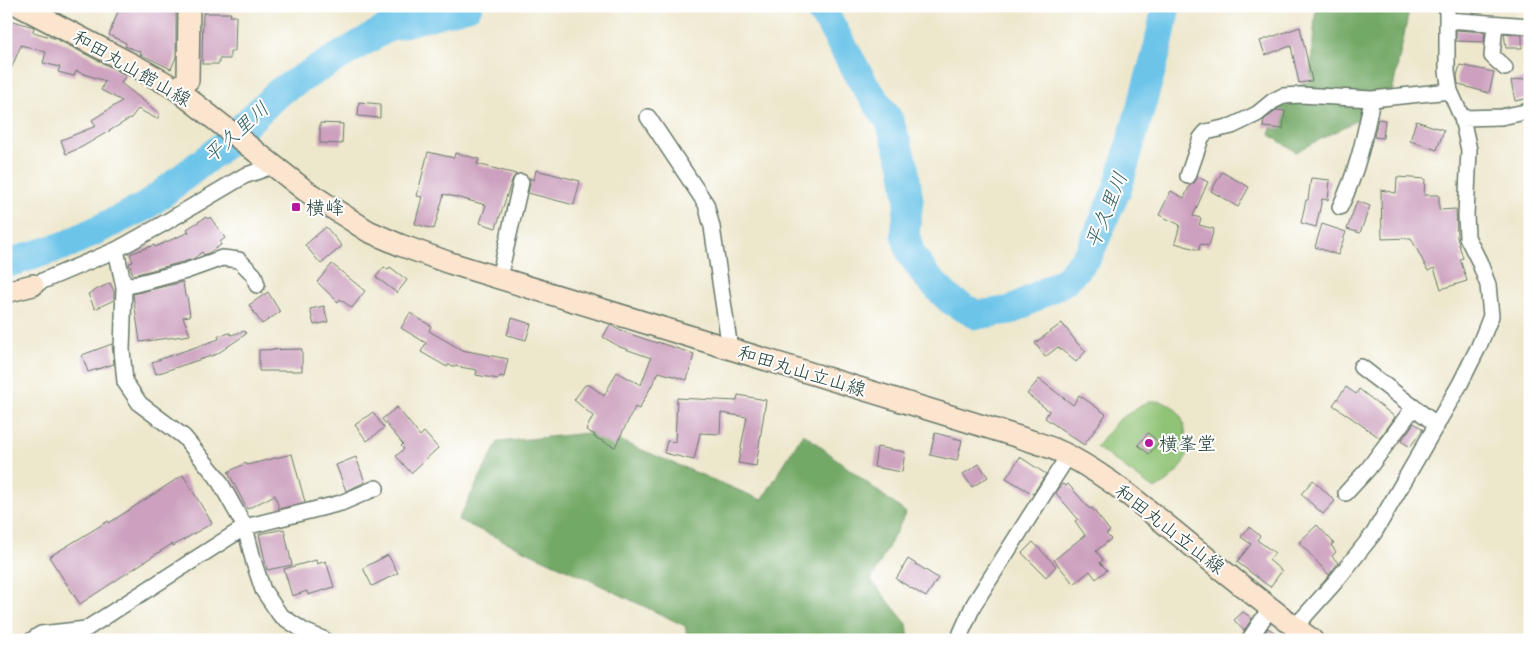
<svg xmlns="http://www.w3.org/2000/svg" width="1536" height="646" viewBox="0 0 1536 646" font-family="Itim,'Klee One',sans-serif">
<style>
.green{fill:#8fc375;stroke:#578054}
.forest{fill:#73a966;stroke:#49734d}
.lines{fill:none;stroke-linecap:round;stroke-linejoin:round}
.river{stroke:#6cc4e9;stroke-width:29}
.building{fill:#cca0be}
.street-casing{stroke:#677869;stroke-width:18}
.secondary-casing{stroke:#677869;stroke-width:24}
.street{stroke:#fff;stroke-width:15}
.secondary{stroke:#fbe5cf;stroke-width:21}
.poi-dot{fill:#b5179e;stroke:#fff;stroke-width:2}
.labels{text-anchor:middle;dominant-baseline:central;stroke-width:4;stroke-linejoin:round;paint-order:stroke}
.street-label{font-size:19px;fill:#1f3d34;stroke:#fff}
.poi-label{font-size:19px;fill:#1f3d34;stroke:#fff;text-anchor:start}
.water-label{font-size:20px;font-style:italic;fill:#325f61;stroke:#fff}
</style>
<rect width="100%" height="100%" fill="#fff"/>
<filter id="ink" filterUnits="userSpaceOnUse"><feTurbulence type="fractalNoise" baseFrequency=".02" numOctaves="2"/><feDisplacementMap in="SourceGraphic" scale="10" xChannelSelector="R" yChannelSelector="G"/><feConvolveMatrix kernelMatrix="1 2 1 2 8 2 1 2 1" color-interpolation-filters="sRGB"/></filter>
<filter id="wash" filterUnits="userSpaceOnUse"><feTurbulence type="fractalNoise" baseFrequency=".0096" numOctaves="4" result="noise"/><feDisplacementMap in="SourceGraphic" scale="20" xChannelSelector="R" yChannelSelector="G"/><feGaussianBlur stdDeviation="1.12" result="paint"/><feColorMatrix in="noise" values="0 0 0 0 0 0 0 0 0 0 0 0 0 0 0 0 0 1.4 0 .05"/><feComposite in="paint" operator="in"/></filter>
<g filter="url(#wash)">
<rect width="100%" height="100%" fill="#ede7cc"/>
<!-- green -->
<path class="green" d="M1149,401c25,-1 35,13 37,36 1,5 3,11 2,15 -4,16 -20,31 -34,37l-58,-42 22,-27z"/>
<!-- forest -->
<path class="forest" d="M1316,6h94l-20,97 -94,49 -26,-17 4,-30 36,-27z
M599,432l163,68 41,-67 103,80 -35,67 36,44 2,16h-221l-3,-14 -104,-50 -123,-56 40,-78z"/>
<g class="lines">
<!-- river -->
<path class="river" d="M816,6l13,16 35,62 25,36 15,45 5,35 -4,34 6,20 16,23 23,23 27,15 34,-5 54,-29 24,-27 29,-67 40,-140 8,-41
M6,264l60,-19 80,-39 77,-60 57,-55 109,-64 79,-21"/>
</g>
<g id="blocks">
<!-- building -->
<path class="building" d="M120,6h56v51l-5,12 -31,-15 1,-2 -16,-6 1,-3 -17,-8z
M203,13h28l-1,3h6l-1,35h-5v8h-11v5h-17z
M6,19l28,8 -1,5 21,6 72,37 -5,8 39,31 -3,5 -19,-10 -7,9 -49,29 -16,7 -5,-14 35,-14 -4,-6 30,-19 -21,-11 4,-9 -29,-10 -2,5 -16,-4 2,-5 -17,-4 3,-11 -25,-7 -15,36z
M1300,27l12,54 -13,2 -8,-37 -26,9 -5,-14z
M1456,30l29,2 -1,10 -28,-1z
M1504,33l18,2v13h-16z
M1460,65l34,7 -5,21 -22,-6v-1l-9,-2 -1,-8z
M1530,78v20l-15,3 -4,-20z
M359,102l21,2v14l-22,-2z
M1277,110l8,1 -2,18 -20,-2 1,-7z
M1378,119l7,1 -2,18 -9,-1z
M1416,121l28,9 -7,20 -27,-9z
M320,123l23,1 -1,20 -22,-1z
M428,152l26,6 1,-5 24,6 -2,5 39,10 -4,6 -16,48 -16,-5 6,-18 -42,-11 -10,35 -19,-5 7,-27 -5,-1z
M536,170l44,11 -6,24 -46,-12 2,-9 -1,-6 5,2z
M1222,172l27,15 -11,20 -27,-16z
M1198,177l10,5 -15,34 8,2 -2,7 15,4 -5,17 -9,-2 -1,6 -24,-7 5,-18 -21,-10 12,-24 13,7 6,-13 4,-2z
M1397,177l28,2 -1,16h15v15l17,-1 1,29 6,20 -3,1 7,22 -26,8 -7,-21 -6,3 -17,-33 -29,1 -1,-49 15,3z
M1311,178l19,2 -2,20 -6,-1 -6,28 -15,-4 5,-23h2z
M1357,201l13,5 -10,27 -13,-4z
M206,217l2,2 2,-2 15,21 -5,4 1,3 -11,7 -6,3 -2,-3 -9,7 -10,3 -50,13 -4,-12 4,-1 -3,-8 24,-9 1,2 34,-15 -2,-3z
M1322,224l24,8 -8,23 -23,-8z
M326,227l16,19 -21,18 -16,-19z
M332,264l33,27 -13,17 -12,-9 -2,3 -21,-20z
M384,267l4,3 2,-3 17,13 -10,13 -21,-16z
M183,282l2,14h2l3,20 -7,1 7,18 -50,7 -7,-48z
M110,283l4,8v9l-19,9 -7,-15z
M268,292l12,20 -18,12 -13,-19z
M324,306l4,16 -14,3 -4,-16z
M410,313l21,13 -2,5 33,19 46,9 -4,18 -4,-1 -2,3 -22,-4 1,-5 -29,-5 -1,2 -26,-15 5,-9 -25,-15z
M512,318l19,6 -5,16 -19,-5z
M1062,323l16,21 8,7 -10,11 -18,-15 -13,10 -10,-14z
M610,325l11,6 36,12v-1l37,12 -7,26 -28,-8 -20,37 -4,-2 -20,40 -21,-10 1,-2 -9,-5 7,-14 -19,-16 11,-15h5l14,11 13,-24 24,13 10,-27 -31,-11 -17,-10z
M245,331l1,3 -29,20 -61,20 -4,-12 67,-23 -1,-3 12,-3 1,2z
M112,344l2,20 -26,8 -6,-17z
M302,349v22h-43v-21z
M1039,379l34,26 6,-10 27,19 -22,31 -39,-27 4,-7 -22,-17z
M1346,387l10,7 3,-5 36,28 -15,21 -47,-33z
M738,395l28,5 -10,66 -18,-3 9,-46 -26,-4 -1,21 -20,-1 -6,27 -30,-7 3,-12 8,1 2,-44 60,3z
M397,407l23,29 4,-4 14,16 -27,25 -15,-17 8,-7 -3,-3 2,-2 -21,-25z
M373,412l11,16 -17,13 -12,-16z
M1414,423l9,6 -13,18 -9,-6z
M935,433l27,7 -5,21 -27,-6z
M1148,433l11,9 -10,12 -11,-9z
M877,447l28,5 -3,20 -28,-5z
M292,454l13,48 -26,7 -4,-14 -28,14 -19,-37 18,-9 1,2z
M356,457l9,25 -19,9 -10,-26z
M1020,457l26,17 -13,20 -27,-16z
M979,464l9,13 -16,10 -9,-13z
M183,475l29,48 -39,23 -1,-2 -22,14 -70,46 -31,-47 59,-36 1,2z
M1313,480l22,21 -12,13 -22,-20z
M1062,484l4,2 2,-2 22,25 2,-1 18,23 -4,3 5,5 -15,12 7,9 -3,3 7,7 -11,9 -6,-8 -16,13 -20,-24 31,-25 -10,-14 3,-2 -22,-26z
M1317,525l17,18 -3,2 5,7 -4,4 6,7 -9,12 -30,-33z
M1249,527l11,9 -3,4 18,13 -6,7 13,11 -12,16 -33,-25 14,-18 -10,-7z
M284,529l8,36 -25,5 -8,-36z
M1033,542l23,24 -10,11 -24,-24z
M388,555l10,18 -26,13 -9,-18z
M908,559l30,19 -12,19 -30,-18z
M316,560l1,4 9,-3 8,26 -26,8 -1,-4 -15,5 -8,-27z
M1243,612l9,6 -8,13 -10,-11z
M1268,628l18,12h-26z"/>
</g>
</g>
<g filter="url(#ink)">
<use href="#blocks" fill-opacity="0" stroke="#677869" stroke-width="1"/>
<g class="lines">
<defs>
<path id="street" d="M1447,20l83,6
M1495,24l-3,32 13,12
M648,117l58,87 6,23 18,122
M1462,118l39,-1 29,-6
M1188,176l13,-38 5,-6 26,-6 25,-12 16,-13 10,-5 17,-1 72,4 78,-8
M1340,207c17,-34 25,-71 32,-108
M116,250l8,37 -2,63 3,32 15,22 44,33 33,40 28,50 9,36 9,27 17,25 24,16 21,9
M499,278l22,-96
M33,285l83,-35 45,-25 83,-49 29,-10
M124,287l62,-16 36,-13 17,2 15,15 3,10
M1361,367l76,58
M1346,493l22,-24 46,-62
M1295,627l41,-46 38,-48 86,-149 19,-38 12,-30 -3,-31 -9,-24 -12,-24 -1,-22 3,-65 -7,-32 -12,-27 -3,-20v-65
M32,640l9,-6 45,-5 159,-102 96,-24 35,-15
M961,640v-7l13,-29 94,-148
M1249,640l21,-32"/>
<path id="secondary" d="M20,6l117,61 39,22 130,102 62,40 32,14 50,18 569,174c17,6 34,10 50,19 45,24 84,58 123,90 40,32 79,63 120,94
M176,89l12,-9 1,-74
M6,292l27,-7"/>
</defs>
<!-- street casing -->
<use href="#street" class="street-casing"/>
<!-- secondary casing -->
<use href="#secondary" class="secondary-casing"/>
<!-- street -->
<use href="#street" class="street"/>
<!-- secondary -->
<use href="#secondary" class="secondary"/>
</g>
</g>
<!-- markers -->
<g class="poi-dot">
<rect x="291" y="202" width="10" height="10" rx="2.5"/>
<circle cx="1149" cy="443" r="5"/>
</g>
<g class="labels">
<!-- street labels -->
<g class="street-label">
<text transform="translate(132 68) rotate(30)">和田丸山館山線</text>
<text transform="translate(802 371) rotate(17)">和田丸山立山線</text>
<text transform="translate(1170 529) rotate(38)">和田丸山立山線</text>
</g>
<!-- poi labels -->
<g class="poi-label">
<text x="306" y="207">横峰</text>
<text x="1159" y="443">横峯堂</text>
</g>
<!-- water labels -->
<g class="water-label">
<text transform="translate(236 132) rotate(-42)">平久里川</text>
<text transform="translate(1106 210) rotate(-68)">平久里川</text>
</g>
</g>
<!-- margin -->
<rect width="1536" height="646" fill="none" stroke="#fff" stroke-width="25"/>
</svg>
